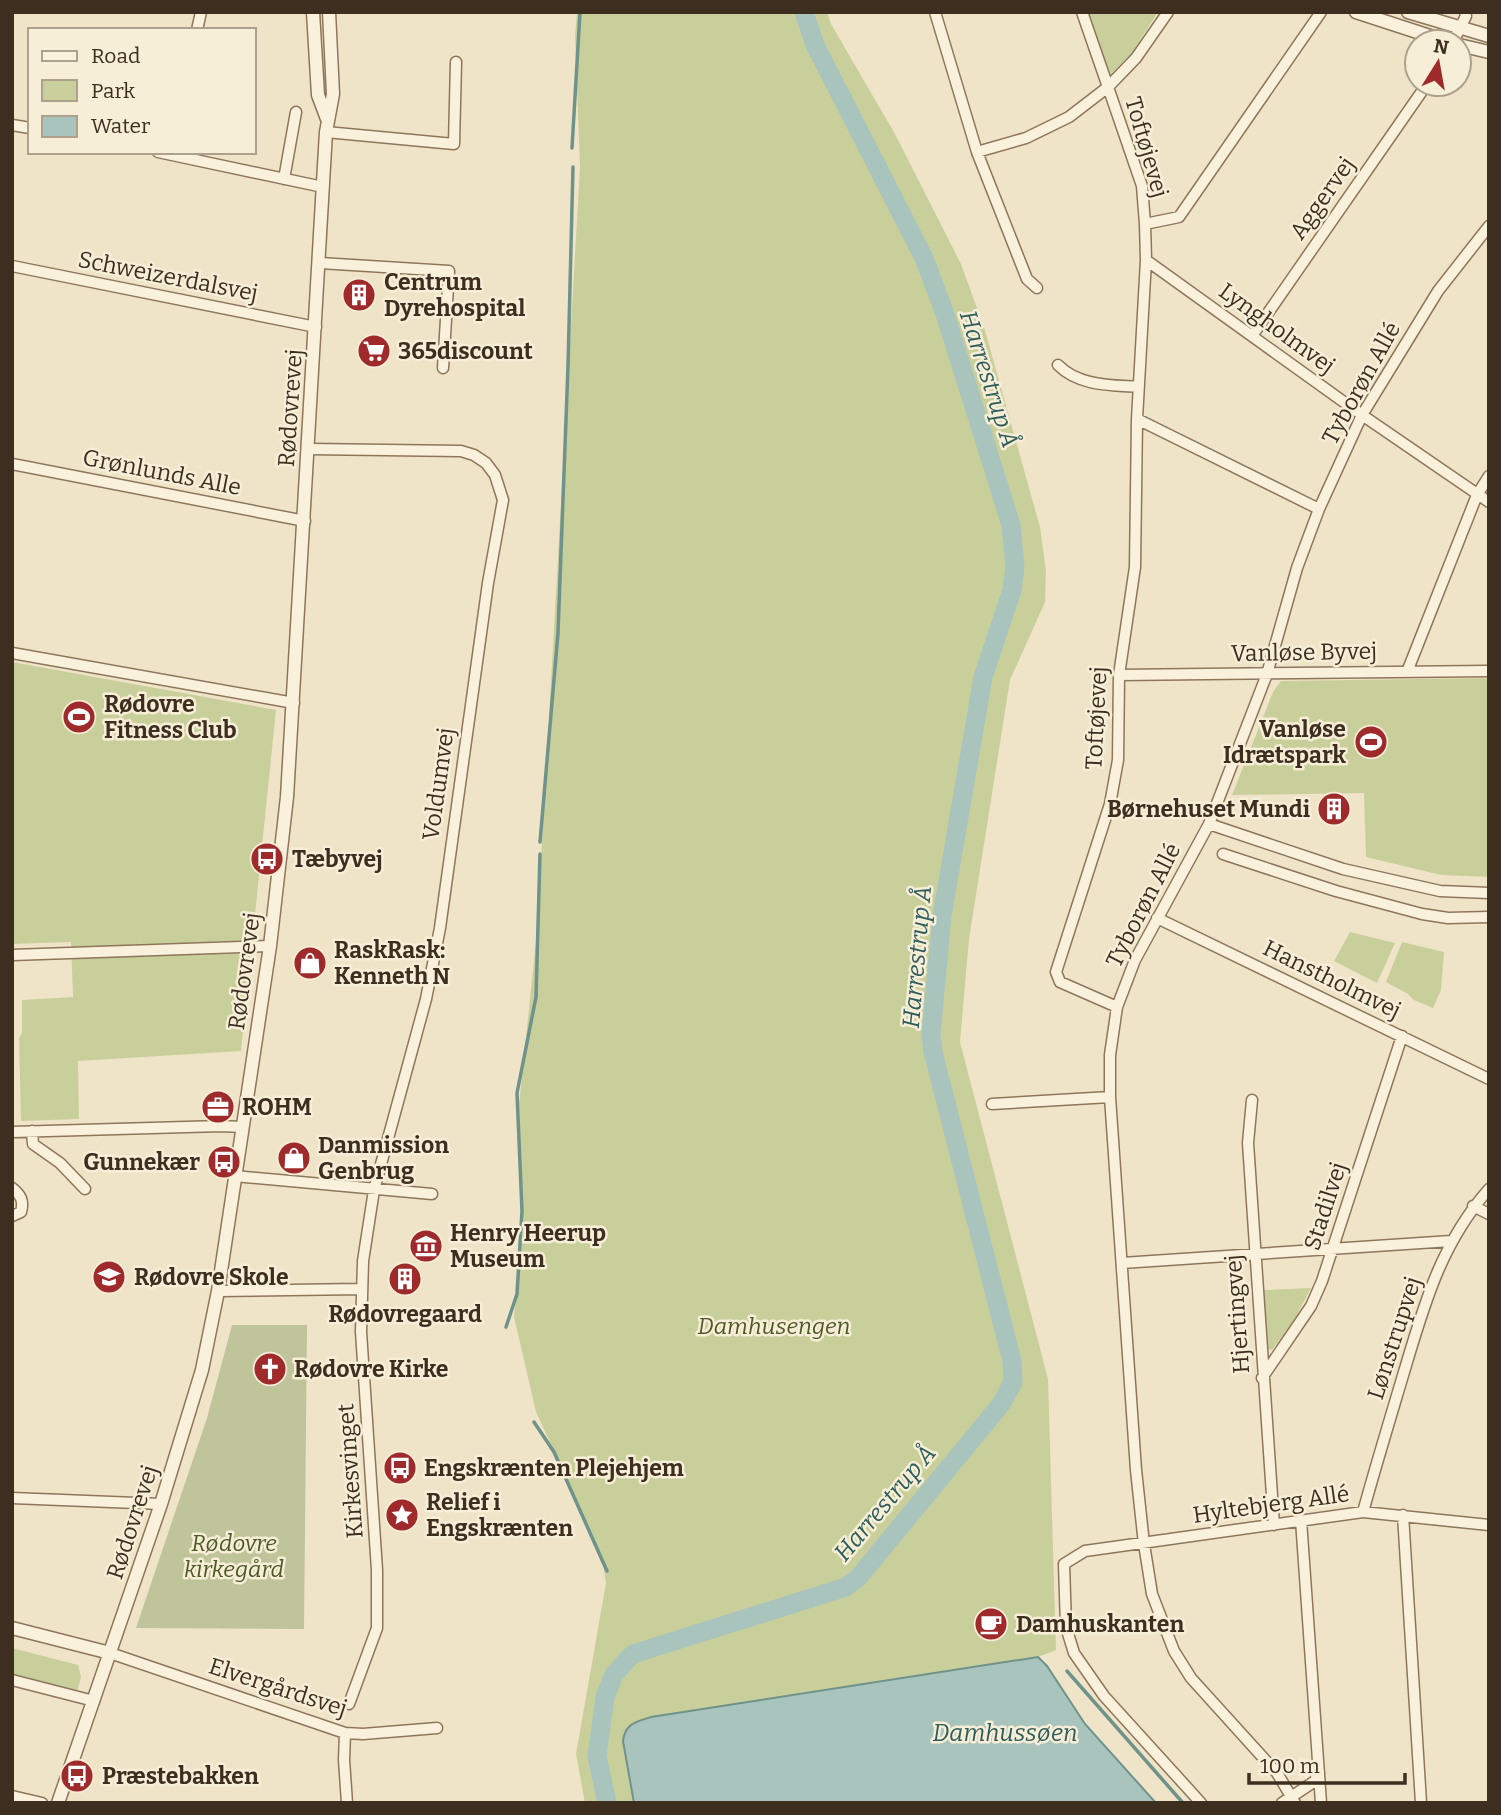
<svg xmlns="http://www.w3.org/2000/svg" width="1501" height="1815" viewBox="0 0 1501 1815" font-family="Bitter,serif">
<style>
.green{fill:#c9cf9b}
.cemetery{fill:#bfc49a}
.water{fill:#a9c4bc;stroke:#6f938a;stroke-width:2}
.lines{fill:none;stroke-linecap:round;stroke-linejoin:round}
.stream{stroke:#6f938a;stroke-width:3.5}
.river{stroke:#a9c4bc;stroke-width:19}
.minor-casing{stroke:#8d765c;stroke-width:13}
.tertiary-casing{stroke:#8d765c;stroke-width:15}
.minor{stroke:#faf1dc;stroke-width:10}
.tertiary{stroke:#faf1dc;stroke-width:12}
.labels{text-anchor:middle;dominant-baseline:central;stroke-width:5;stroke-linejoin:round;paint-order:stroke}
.street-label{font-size:23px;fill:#3d2e20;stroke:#f7eed8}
.poi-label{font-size:23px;font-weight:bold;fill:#3d2e20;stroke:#f7eed8;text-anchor:start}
.park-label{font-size:23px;font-style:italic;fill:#4d5a26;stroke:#f7eed8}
.water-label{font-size:24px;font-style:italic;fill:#2f5d5a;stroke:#f7eed8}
</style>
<rect width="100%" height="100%" fill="#f0e4c8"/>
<!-- green -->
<path class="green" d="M577,12h250l4,12 64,110 66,130 23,63 56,200 6,44 -1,31 -35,78 -41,259 -9,103 88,337 8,271 -18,7 -414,75 -1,10 11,61h-49l-9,-49 30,-171 -4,-27 -66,-144 -22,-95 9,-82 -4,-130 18,-174 43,-765 -5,-131z
M1086,12h72l-27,42 -21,21z
M12,662l264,48 -35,341 -163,10 1,58 -58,2 -2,-83 3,-5v-33l51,-3 -2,-55 -59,2z
M1489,678v199l-48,-2 -75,-18 -2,-64 -132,2 41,-103 8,-11z
M1350,932l45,11 -18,40 -43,-22z
M1402,942l42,10 -3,38 -8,18 -19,-8 -6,-6 -22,-12z
M1311,1288l-19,36 -20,26 -4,-1 -4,-59z
M12,1648l66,17 3,12 -4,15 -65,-16z"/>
<!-- cemetery -->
<path class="cemetery" d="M232,1325h75l-3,304 -168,-1 71,-210z"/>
<!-- water -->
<path class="water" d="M1038,1657l9,9 38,58 71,79h-522l-11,-62c2,-17 12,-19 28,-24z"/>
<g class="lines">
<!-- stream -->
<path class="stream" d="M572,148l8,-136
M540,842l18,-209 10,-267 5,-199
M506,1327l11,-33 5,-83 -5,-118 19,-96 4,-143
M534,1422l20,30 53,119
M1067,1671l116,132"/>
<!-- river -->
<path class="river" d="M607,1803l-10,-47 8,-59 9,-23 19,-20 213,-67 12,-9 144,-175 11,-21 -1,-21 -79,-309 -2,-18 11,-118 41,-239 29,-87 3,-23 -4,-42 -66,-211 -21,-56 -109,-213 -11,-33"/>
<defs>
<path id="minor" d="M935,12l42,140 50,127 10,9
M1082,12l26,75 28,-29 32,-46
M197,30l4,-18
M1453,42l13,-26 -1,-4
M12,125l18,3
M326,132l128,12 2,-82
M158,152l165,35
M977,152l49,-14 43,-21 39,-30 34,99 3,38 1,36 -9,159 -2,148 -16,108 -1,85 -8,44 -54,168 4,10 57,25
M284,179l12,-67
M1145,224l34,-7 142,-205
M1146,260l216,155 127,87
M320,263l129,8 -6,97
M12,266l304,61
M1252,336l175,-252
M1058,365c21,21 52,20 80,22
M1137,419l182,90
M309,449l152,2 13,4 12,8 9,12 8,25 -15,83 -48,345 -14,71 -52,191 -11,71 -2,71 16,238v58l-28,76
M12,464l293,57
M12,653l282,50
M1407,672l70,-177 12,-19
M1119,675l370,-4
M1209,824l134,45 97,22 49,2
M1223,854l113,37 86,23 26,4 41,-1
M1157,918l332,161
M12,955l258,-9
M1252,1100l-4,43 26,382
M992,1104l118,-7
M32,1131l1,13 27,19 25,26
M12,1132l209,-6 21,1
M234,1176l198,18
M12,1188c9,7 12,13 9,24l-9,4
M1473,1206l16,8
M1122,1263l329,-22
M218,1291l143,-2
M1262,1378l49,-72 11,-25 80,-245
M12,1498l149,6
M1363,1512c13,-47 27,-93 41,-140 20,-67 37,-129 85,-183
M1403,1515l18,288
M1301,1520l20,283
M110,1653l235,80 18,1 74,-6
M12,1680l82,21
M345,1733l-1,27 3,43
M12,1796l30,7
M1201,1803l-97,-107 -30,-43 -8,-26 -2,-63 21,-13 278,-39 126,13
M1282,1803l33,-22 4,-9
M1295,1803l-18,-30 -86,-95 -17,-27 -22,-57 -8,-50 -8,-74 -26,-373v-42l7,-48 18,-47 74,-136 58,-150 30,-106 22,-59 43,-94 76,-124 51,-65"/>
<path id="tertiary" d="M313,12l5,83 9,24
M1356,12l92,30
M1408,12l81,24
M1459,45l30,7
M12,1628l98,25
M58,1803l103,-299 41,-134 16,-79 52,-345 17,-149 39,-665 7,-38 -4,-82"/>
</defs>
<!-- minor casing -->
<use href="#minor" class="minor-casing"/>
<!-- tertiary casing -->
<use href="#tertiary" class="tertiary-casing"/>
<!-- minor -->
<use href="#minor" class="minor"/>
<!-- tertiary -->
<use href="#tertiary" class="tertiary"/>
</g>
<!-- icons -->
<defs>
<symbol id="building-disc" viewBox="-11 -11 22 22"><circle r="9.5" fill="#9e2a2b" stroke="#f7eed8"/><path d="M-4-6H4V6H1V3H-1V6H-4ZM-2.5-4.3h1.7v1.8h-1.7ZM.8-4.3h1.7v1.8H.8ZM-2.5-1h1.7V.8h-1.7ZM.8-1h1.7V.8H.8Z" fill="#fff"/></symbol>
<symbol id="supermarket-disc" viewBox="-11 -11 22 22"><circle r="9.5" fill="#9e2a2b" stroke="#f7eed8"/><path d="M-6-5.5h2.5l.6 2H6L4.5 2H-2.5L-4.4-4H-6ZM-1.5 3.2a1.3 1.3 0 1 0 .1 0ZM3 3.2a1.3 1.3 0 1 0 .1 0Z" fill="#fff"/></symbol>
<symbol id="stadium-disc" viewBox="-11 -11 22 22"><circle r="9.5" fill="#9e2a2b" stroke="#f7eed8"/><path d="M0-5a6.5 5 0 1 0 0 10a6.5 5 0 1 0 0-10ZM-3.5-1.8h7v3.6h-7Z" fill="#fff"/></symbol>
<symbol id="bus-disc" viewBox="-11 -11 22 22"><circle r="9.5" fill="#9e2a2b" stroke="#f7eed8"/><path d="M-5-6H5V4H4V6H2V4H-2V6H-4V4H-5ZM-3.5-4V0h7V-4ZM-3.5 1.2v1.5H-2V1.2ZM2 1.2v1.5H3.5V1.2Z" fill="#fff"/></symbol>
<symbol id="shop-disc" viewBox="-11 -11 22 22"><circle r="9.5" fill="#9e2a2b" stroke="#f7eed8"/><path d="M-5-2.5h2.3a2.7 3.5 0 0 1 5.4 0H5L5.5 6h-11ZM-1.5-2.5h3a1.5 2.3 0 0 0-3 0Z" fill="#fff"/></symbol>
<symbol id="office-disc" viewBox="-11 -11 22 22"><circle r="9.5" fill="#9e2a2b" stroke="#f7eed8"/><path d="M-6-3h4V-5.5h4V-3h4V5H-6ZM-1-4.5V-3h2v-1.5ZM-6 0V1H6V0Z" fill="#fff"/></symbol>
<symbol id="museum-disc" viewBox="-11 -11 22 22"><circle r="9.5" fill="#9e2a2b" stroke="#f7eed8"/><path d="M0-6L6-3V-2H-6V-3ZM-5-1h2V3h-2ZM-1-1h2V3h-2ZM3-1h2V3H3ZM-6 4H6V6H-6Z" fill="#fff"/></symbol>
<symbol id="school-disc" viewBox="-11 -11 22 22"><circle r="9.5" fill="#9e2a2b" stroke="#f7eed8"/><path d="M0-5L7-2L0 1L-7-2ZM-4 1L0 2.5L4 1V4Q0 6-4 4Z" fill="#fff"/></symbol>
<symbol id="church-disc" viewBox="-11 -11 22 22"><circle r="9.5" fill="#9e2a2b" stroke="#f7eed8"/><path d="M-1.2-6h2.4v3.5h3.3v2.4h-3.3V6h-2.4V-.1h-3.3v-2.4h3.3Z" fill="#fff"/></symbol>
<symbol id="sight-disc" viewBox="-11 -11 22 22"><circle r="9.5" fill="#9e2a2b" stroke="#f7eed8"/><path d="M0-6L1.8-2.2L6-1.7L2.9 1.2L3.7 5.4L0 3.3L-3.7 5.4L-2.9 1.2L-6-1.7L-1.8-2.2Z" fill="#fff"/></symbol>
<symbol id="cafe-disc" viewBox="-11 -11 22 22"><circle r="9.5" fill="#9e2a2b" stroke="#f7eed8"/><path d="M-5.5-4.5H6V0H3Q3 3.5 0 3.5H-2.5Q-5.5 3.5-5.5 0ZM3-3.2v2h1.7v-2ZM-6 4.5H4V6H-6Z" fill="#fff"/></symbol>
</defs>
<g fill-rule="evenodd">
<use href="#building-disc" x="340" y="276" width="38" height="38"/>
<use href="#supermarket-disc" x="355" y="332" width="38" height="38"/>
<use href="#stadium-disc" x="60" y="698" width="38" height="38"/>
<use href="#stadium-disc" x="1352" y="723" width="38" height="38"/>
<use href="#building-disc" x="1315" y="790" width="38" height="38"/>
<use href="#bus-disc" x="248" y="840" width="38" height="38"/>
<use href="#shop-disc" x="291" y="944" width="38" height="38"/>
<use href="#office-disc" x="199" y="1088" width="38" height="38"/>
<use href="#shop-disc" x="275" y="1139" width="38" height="38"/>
<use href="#bus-disc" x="205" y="1143" width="38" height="38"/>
<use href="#museum-disc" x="407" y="1227" width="38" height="38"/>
<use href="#school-disc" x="90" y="1258" width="38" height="38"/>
<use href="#building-disc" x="386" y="1260" width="38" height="38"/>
<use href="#church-disc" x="251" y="1350" width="38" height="38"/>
<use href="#bus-disc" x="381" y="1449" width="38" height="38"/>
<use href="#sight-disc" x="383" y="1496" width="38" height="38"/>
<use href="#cafe-disc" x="972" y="1605" width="38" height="38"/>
<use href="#bus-disc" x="58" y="1757" width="38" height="38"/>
</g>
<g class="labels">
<!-- street labels -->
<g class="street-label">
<text transform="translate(1147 147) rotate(74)">Toftøjevej</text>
<text transform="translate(1322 198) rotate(-55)">Aggervej</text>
<text transform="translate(168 276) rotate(11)">Schweizerdalsvej</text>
<text transform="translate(1277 328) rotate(36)">Lyngholmvej</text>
<text transform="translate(1361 383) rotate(-61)">Tyborøn Allé</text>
<text transform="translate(290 408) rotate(-86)">Rødovrevej</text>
<text transform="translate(162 472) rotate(11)">Grønlunds Alle</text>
<text transform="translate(1304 652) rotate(-1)">Vanløse Byvej</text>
<text transform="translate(1096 718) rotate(-87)">Toftøjevej</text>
<text transform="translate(438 784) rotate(-82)">Voldumvej</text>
<text transform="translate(1143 905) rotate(-63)">Tyborøn Allé</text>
<text transform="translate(244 971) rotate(-82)">Rødovrevej</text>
<text transform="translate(1332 979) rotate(26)">Hanstholmvej</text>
<text transform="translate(1325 1206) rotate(-72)">Stadilvej</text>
<text transform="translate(1237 1314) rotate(-94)">Hjertingvej</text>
<text transform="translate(1394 1338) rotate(-72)">Lønstrupvej</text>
<text transform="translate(350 1471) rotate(-94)">Kirkesvinget</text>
<text transform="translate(1271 1504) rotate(-8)">Hyltebjerg Allé</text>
<text transform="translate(132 1522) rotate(-72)">Rødovrevej</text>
<text transform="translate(278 1687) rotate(18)">Elvergårdsvej</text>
</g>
<!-- poi labels -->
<g class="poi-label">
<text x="384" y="282">Centrum<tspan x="384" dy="26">Dyrehospital</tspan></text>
<text x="398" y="351">365discount</text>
<text x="104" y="704">Rødovre<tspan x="104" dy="26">Fitness Club</tspan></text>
<text x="1346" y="729" text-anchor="end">Vanløse<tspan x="1346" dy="26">Idrætspark</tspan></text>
<text x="1310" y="809" text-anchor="end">Børnehuset Mundi</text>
<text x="292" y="859">Tæbyvej</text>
<text x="334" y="950">RaskRask:<tspan x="334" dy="26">Kenneth N</tspan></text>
<text x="242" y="1107">ROHM</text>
<text x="318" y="1145">Danmission<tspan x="318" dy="26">Genbrug</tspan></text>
<text x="200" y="1162" text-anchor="end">Gunnekær</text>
<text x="450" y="1233">Henry Heerup<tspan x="450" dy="26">Museum</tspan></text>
<text x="134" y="1277">Rødovre Skole</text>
<text x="405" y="1314" text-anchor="middle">Rødovregaard</text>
<text x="294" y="1369">Rødovre Kirke</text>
<text x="424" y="1468">Engskrænten Plejehjem</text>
<text x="426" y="1502">Relief i<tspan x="426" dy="26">Engskrænten</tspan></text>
<text x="1016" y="1624">Damhuskanten</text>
<text x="102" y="1776">Præstebakken</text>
</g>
<!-- park labels -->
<g class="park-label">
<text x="774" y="1326">Damhusengen</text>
<text x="234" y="1543">Rødovre<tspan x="234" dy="26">kirkegård</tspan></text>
</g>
<!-- water labels -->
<g class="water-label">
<text transform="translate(989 379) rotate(72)">Harrestrup Å</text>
<text transform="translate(917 957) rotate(-85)">Harrestrup Å</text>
<text transform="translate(885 1503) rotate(-50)">Harrestrup Å</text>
<text x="1005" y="1733">Damhussøen</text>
</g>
</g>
<!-- border -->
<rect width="1501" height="1815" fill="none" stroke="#3d2e20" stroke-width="28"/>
<!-- legend -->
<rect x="28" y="28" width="228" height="126" fill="#f7eed8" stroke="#ada18e" stroke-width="2"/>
<rect x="42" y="51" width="35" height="10" fill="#faf1dc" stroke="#ada18e" stroke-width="2"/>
<text x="91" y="63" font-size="21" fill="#3d2e20">Road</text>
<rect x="42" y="80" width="35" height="21" fill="#c9cf9b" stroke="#ada18e" stroke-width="2"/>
<text x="91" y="98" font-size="21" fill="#3d2e20">Park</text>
<rect x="42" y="116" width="35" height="21" fill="#a9c4bc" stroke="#ada18e" stroke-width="2"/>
<text x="91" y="133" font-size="21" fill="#3d2e20">Water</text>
<!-- north arrow -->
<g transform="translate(1438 63) rotate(11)"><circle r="33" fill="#f7eed8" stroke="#ada18e" stroke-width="2"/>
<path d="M0-5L12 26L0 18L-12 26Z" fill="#9e2a2b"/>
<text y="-10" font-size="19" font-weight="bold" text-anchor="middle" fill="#3d2e20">N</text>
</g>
<!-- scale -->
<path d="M1249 1773v10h156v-10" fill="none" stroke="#3d2e20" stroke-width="3.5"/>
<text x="1260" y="1773" font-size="21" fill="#3d2e20" stroke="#f7eed8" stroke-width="5" paint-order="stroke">100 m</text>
</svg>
